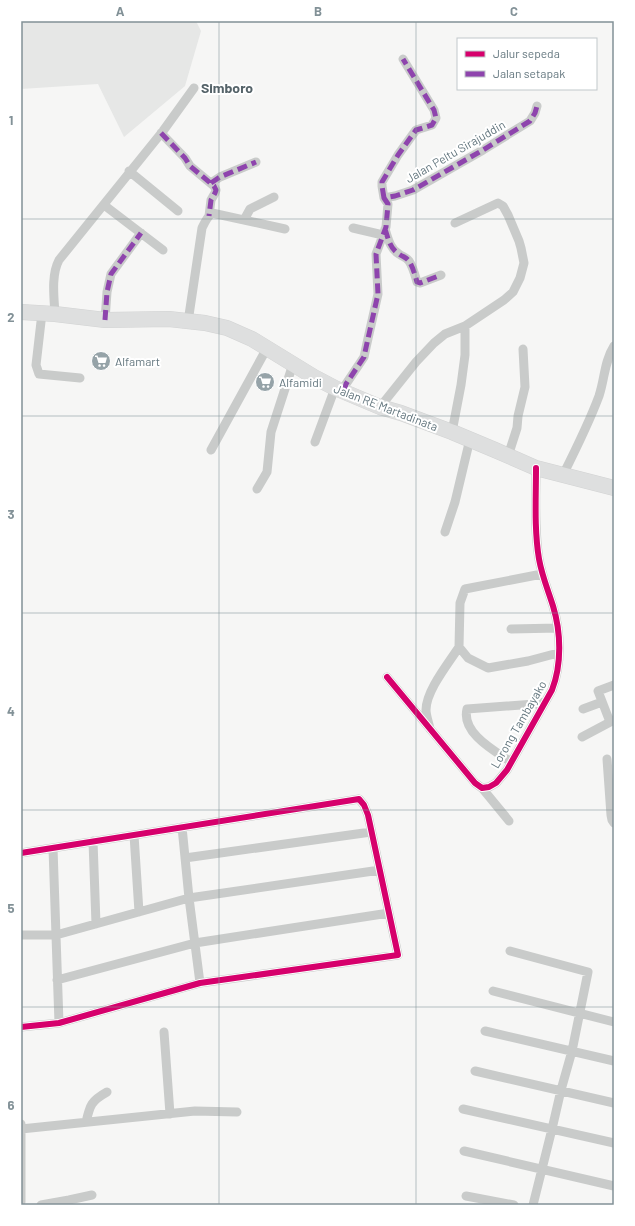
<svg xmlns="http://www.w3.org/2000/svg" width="635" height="1226" viewBox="0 0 635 1226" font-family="Barlow,sans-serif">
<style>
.built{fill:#e6e7e6}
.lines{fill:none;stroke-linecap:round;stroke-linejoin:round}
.trunk-casing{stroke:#d2d3d3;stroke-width:16}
.minor{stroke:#c9cbca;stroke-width:9}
.trunk{stroke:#dedfdf;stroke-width:15}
.quiet{stroke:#8e44ad;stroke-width:5;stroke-dasharray:10 5;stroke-linecap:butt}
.cycleway-casing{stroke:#fff;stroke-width:8}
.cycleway{stroke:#d6006c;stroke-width:6}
.grid{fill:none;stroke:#829197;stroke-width:1;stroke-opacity:0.55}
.labels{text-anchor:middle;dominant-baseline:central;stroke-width:4;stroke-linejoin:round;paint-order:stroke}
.street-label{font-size:12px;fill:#63767e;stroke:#fff}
.poi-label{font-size:12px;fill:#63767e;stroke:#fff;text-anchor:start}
.quarter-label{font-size:14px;font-weight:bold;fill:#556369;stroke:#fff}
.neatline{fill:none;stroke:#829197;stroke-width:1.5}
.grid-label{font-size:13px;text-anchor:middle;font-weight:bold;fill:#829197}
</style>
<rect width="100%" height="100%" fill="#f6f6f5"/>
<!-- built -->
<path class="built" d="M21,21h175l5,10 -16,55 -61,51 -26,-53 -77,5z"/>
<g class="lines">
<defs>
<path id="trunk" d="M21,312l34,2 50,6 64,-1 36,4 22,5 25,11 62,38 21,11 45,19 21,6 51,19 43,18 41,18 78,20"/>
</defs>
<!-- trunk casing -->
<use href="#trunk" class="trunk-casing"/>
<!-- minor -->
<path class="minor" d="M161,133l24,25 5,8 24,20 2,4 -1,3 -4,7 -2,16
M129,171l49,40
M211,183l9,-6 36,-15
M384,198l-2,-12v-4l16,-27 18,-25 16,-5 4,-7 -2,-8 -31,-51
M104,205l59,45
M244,220l6,-11 24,-12
M353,228l30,7
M385,229c3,9 5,20 14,25 4,3 7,3 10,7 4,6 6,14 8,21l3,1 21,-8
M42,313l-6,52 3,9 41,4
M55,314c-1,-17 -4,-39 4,-54l104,-129 31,-43
M105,320l2,-28 4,-18 30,-41
M188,322l14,-94c3,-6 5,-11 10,-15l73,16
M344,391l2,-7 18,-27 3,-14 11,-49 -2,-40 10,-27 2,-23 -4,-6 11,-2 18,-6 70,-40 47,-29 5,-8 2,-7
M380,407l36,-45 18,-19 11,-9 20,-8 39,-26 9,-8 7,-14 4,-15 -3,-15 -2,-7 -11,-26 -5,-9 -5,-3 -43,20
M452,432l9,-47 4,-30v-29
M315,442l20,-54
M211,450l56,-102
M508,456l9,-28 1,-12 7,-29 -2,-38
M563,475c13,-26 26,-52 36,-79 6,-18 5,-34 15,-50
M257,489l10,-17 4,-40 22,-68
M445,532l10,-30 15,-63
M542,574l-77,15 -5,14 -1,44 9,11 20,10 40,-7 30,-8
M511,629l47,-1
M387,677l88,106 7,5 7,-1 7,-4 11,-13 45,-80c10,-26 9,-58 1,-84 -5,-16 -11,-30 -14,-47 -5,-30 -3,-61 -3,-91
M583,709l19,-7
M610,722l-12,-31 16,-6
M430,729c-1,-6 -4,-13 -4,-19 0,-19 22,-46 33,-63
M582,737l32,-17
M607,759l4,56 1,5 2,3
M511,762c-16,-11 -50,-29 -44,-53l68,-5 10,-2
M482,788l27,33
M182,827l7,71 11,85
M134,835l5,77
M93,841l3,83
M53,848l6,175
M21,853l338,-54 5,6 4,10 30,140 -198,28 -141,40 -38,4
M185,858l186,-26
M21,935h35l133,-37 191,-28
M510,951l78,21 -16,79 -11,39 -9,39 -19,76
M57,980l138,-37 194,-30
M493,991l121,31
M485,1031l129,30
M164,1032l6,82
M475,1071l139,32
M463,1109l151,34
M86,1122c4,-17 5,-21 21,-30
M21,1129l174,-18 42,1
M464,1151l150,35
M466,1196l48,9
M21,1202v-78
M41,1205l28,-5 23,-5"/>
<!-- trunk -->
<use href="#trunk" class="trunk"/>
<!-- quiet -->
<path class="quiet" d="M161,133l24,25 5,8 24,20 2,4 -1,3 -4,7 -2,16
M211,183l9,-6 36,-15
M384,198l-2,-12v-4l16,-27 18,-25 16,-5 4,-7 -2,-8 -31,-51
M385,229c3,9 5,20 14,25 4,3 7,3 10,7 4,6 6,14 8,21l3,1 21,-8
M105,320l2,-28 4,-18 30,-41
M344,391l2,-7 18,-27 3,-14 11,-49 -2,-40 10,-27 2,-23 -4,-6 11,-2 18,-6 70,-40 47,-29 5,-8 2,-7"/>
<defs>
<path id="cycleway" d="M387,677l88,106 7,5 7,-1 7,-4 11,-13 45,-80c10,-26 9,-58 1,-84 -5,-16 -11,-30 -14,-47 -5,-30 -3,-61 -3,-91
M21,853l338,-54 5,6 4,10 30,140 -198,28 -141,40 -38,4"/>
</defs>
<!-- cycleway casing -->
<use href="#cycleway" class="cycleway-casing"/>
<!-- cycleway -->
<use href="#cycleway" class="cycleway"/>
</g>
<!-- grid -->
<path class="grid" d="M219,21v1184M416,21v1184M21,219h593M21,416h593M21,613h593M21,810h593M21,1007h593"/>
<!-- icons -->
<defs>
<symbol id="supermarket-disc" viewBox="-11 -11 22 22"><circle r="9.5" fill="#96a3a8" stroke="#fff"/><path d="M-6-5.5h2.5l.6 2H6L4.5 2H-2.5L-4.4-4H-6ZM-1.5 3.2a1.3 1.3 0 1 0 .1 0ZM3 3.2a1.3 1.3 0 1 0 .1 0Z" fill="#fff"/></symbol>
</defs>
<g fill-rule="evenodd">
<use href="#supermarket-disc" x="90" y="350" width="22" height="22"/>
<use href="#supermarket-disc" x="254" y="371" width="22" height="22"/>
</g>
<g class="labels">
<!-- street labels -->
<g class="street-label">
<text transform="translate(455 151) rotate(-30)">Jalan Peltu Sirajuddin</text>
<text transform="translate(386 407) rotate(21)">Jalan RE Martadinata</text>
<text transform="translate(518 724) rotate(-60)">Lorong Tambayako</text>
</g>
<!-- poi labels -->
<g class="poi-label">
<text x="115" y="361">Alfamart</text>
<text x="279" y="382">Alfamidi</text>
</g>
<!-- quarter labels -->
<g class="quarter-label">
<text x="227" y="87">Simboro</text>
</g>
</g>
<!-- border -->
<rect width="635" height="1226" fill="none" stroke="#ffffff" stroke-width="44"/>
<!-- legend -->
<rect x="457" y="38" width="140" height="52" fill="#ffffff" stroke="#c1c8cb"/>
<rect x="465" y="51" width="20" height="6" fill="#d6006c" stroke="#c1c8cb"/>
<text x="493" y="58" font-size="12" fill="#63767e">Jalur sepeda</text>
<rect x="465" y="71" width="20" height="6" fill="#8e44ad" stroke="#c1c8cb"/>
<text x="493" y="78" font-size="12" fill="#63767e">Jalan setapak</text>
<rect x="22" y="22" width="591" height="1182" class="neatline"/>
<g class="grid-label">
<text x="120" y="16">A</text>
<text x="318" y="16">B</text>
<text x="514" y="16">C</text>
<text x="11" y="125">1</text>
<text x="11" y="322">2</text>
<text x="11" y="519">3</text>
<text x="11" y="716">4</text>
<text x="11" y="913">5</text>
<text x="11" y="1110">6</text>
</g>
</svg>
